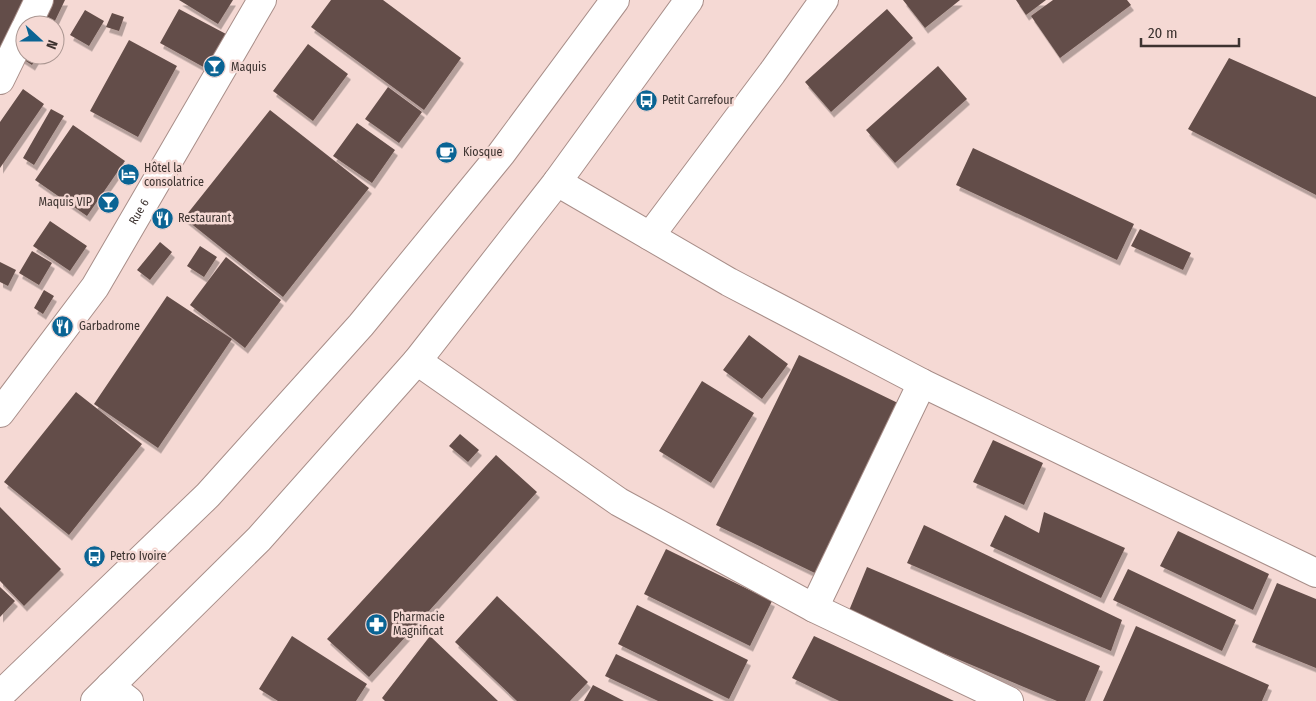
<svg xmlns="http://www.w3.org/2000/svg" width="1316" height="701" viewBox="0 0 1316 701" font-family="'Fira Sans Condensed',sans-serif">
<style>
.building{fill:#644e49;filter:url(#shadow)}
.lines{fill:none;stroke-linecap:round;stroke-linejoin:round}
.minor-casing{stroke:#a88e89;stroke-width:30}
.primary-casing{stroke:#a88e89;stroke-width:30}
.minor{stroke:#fff;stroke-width:28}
.primary{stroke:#fff;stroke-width:28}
.labels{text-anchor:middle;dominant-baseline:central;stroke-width:5;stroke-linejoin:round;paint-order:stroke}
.poi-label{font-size:12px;fill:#3d3330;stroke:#f5d9d4;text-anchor:start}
.street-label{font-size:12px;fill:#3d3330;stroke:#f5d9d4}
</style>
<defs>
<filter id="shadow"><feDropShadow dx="3" dy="5.5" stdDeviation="0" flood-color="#0004"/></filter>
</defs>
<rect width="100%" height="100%" fill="#f5d9d4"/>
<!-- building -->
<path class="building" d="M0,0h29l-29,60z
M50,0h15l-12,25h-7l-7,-3z
M179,0h54l-15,24z
M331,0h52l78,58 -37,52 -113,-83z
M903,0h57l-35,28z
M1016,0h30l-20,15z
M1053,0h74l4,5 -71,53 -29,-42z
M179,9l47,25 -19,35 -47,-26z
M887,9l26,29 -82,74 -26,-30z
M85,10l19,11 -15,25 -19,-11z
M112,13l12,4 -5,14 -13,-4z
M129,40l48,26 -39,71 -48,-26z
M308,44l40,30 -35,47 -40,-30z
M25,55h13l-6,10 -14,-9z
M1229,58l87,39v98l-128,-66z
M938,66l29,33 -72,64 -29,-33z
M388,87l34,25 -23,31 -34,-24z
M23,89l21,15 -44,64v-46z
M51,109l13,7 -30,49 -11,-7z
M270,110l99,78 -86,109 -99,-79z
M357,123l38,27 -23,33 -39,-27z
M73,125l52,36 -38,55 -52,-36z
M973,148l161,76 -17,36 -161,-75z
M50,221l37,25 -17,25 -37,-25z
M1140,229l51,24 -8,17 -52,-24z
M160,242l12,10 -22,28 -13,-10z
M200,246l17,11 -13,20 -17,-11z
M32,251l20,12 -13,22 -20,-12z
M226,257l55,43 -36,48 -55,-43z
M0,262l16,8 -8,16 -8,-4z
M44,290l10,6 -11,18 -9,-6z
M167,296l65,43 -74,109 -64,-44z
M749,335l39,29 -26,35 -39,-29z
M799,355l103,50 -83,170 -103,-50z
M702,381l52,32 -43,70 -52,-32z
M76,392l66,52 -73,91 -65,-53z
M460,434l19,16 -11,12 -19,-16z
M993,440l50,23 -19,42 -51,-23z
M496,455l41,37 -168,185 -42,-38z
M0,507l61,62 -37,37 -24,-25z
M1044,512l81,36 -24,50 -111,-52 15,-31 34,18z
M924,525l198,95 -11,31 -204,-88z
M1178,531l91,43 -16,36 -93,-44z
M666,549l106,52 -22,45 -106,-52z
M867,567l233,99 -15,35h-28l-209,-88z
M1128,569l108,51 -14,31 -109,-51z
M1277,583l39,16v69l-64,-26z
M0,587l15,14 -15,16z
M497,596l91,86 -18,19h-53l-62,-59z
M637,605l111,55 -19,39 -111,-55z
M1136,626l133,59 -7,16h-159z
M292,636l75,48 -11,17h-78l-19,-12z
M430,636l68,65h-113l-3,-3z
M814,636l140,65h-115l-47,-23z
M616,654l98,47h-56l-53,-25z
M593,685l31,16h-40z"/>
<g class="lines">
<defs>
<g id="minor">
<path d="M27,25l12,-25"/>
<path d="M0,80l25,-51"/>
<path d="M557,182l172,100 193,101 394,190"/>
<path d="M650,236l122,-163 52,-73"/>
<path d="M417,361l202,141 195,106 195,93"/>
<path id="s1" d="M0,413l95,-126 167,-287"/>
<path d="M814,608l108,-225"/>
<path d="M110,686l19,15"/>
</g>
<path id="primary" d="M0,695l208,-200 153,-170 140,-171 114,-154
M95,701l164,-162 158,-178 140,-179 132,-182"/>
</defs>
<!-- minor casing -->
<use href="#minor" class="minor-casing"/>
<!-- primary casing -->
<use href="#primary" class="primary-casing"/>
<!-- minor -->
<use href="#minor" class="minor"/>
<!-- primary -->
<use href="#primary" class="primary"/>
</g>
<!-- icons -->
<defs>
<symbol id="bar-disc" viewBox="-11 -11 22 22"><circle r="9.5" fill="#0a6494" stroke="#f5d9d4"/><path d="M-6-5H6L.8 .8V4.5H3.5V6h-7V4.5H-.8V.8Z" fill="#fff"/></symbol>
<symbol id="bus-disc" viewBox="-11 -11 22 22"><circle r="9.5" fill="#0a6494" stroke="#f5d9d4"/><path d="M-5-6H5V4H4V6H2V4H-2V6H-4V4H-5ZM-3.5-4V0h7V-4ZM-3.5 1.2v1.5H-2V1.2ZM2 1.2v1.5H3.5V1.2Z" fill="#fff"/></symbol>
<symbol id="cafe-disc" viewBox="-11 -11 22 22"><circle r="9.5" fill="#0a6494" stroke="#f5d9d4"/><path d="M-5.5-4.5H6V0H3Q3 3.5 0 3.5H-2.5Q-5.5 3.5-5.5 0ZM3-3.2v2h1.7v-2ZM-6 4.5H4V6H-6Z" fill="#fff"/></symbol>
<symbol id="hotel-disc" viewBox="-11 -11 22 22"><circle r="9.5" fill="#0a6494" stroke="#f5d9d4"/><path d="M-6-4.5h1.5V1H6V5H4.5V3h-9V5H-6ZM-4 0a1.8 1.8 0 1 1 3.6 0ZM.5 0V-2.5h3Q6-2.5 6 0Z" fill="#fff"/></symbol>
<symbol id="restaurant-disc" viewBox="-11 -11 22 22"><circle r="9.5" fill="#0a6494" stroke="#f5d9d4"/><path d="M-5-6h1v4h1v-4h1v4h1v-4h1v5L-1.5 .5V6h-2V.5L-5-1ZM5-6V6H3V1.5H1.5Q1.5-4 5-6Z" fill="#fff"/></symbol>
<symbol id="pharmacy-disc" viewBox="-11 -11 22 22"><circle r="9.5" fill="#0a6494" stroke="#f5d9d4"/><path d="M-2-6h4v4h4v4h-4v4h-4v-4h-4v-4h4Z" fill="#fff"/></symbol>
</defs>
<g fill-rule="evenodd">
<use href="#bar-disc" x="202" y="54" width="25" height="25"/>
<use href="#bus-disc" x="634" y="88" width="25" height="25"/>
<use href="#cafe-disc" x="434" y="140" width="25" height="25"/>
<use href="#hotel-disc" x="116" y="162" width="25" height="25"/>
<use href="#bar-disc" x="96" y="190" width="25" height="25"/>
<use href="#restaurant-disc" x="150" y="206" width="25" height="25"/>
<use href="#restaurant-disc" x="50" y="314" width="25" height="25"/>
<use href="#bus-disc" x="82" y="544" width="25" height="25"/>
<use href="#pharmacy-disc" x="364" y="612" width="25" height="25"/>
</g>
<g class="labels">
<!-- poi labels -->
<g class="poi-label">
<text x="231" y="67">Maquis</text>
<text x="662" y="100">Petit Carrefour</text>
<text x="463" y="152">Kiosque</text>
<text x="144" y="168">Hôtel la<tspan x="144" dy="14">consolatrice</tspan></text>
<text x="92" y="202" text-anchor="end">Maquis VIP</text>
<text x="178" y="218">Restaurant</text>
<text x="79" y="326">Garbadrome</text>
<text x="110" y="556">Petro Ivoire</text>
<text x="393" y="617">Pharmacie<tspan x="393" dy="14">Magnificat</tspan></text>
</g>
<!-- street labels -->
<g class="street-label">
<text stroke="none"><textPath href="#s1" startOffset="245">Rue 6</textPath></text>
</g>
</g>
<!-- north arrow -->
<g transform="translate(40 40) rotate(111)"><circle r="24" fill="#f5d9d4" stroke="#ab9792"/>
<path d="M0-4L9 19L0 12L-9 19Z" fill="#0a6494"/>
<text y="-8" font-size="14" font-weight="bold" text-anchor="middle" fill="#3d3330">N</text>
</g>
<!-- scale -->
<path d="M1141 38v8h98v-8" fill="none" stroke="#3d3330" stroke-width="2.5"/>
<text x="1148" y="38" font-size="15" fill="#3d3330" stroke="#f5d9d4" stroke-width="4" paint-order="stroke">20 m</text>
</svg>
